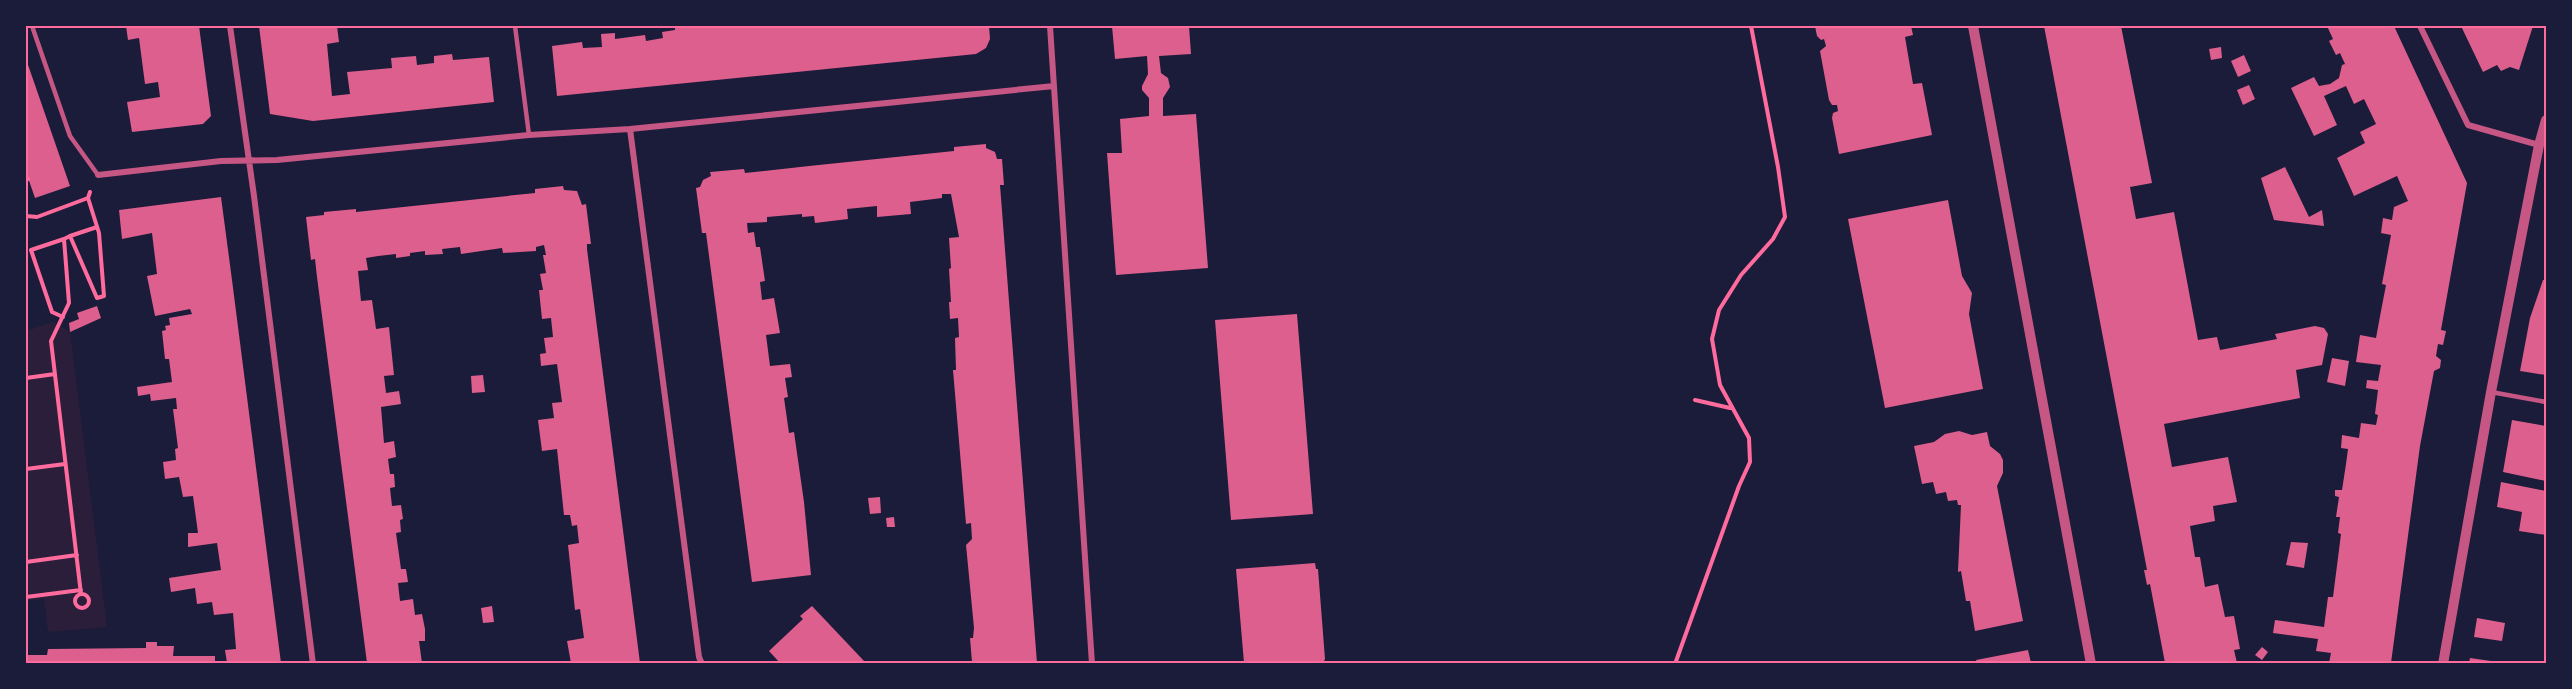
<svg xmlns="http://www.w3.org/2000/svg" width="2572" height="689" viewBox="0 0 2572 689" font-family="'PT Serif',serif">
<style>
.green{fill:#2a1e3b}
.building{fill:#dd5f8e}
.lines{fill:none;stroke-linecap:round;stroke-linejoin:round}
.path{stroke:#ff6b9d;stroke-width:4}
.service{stroke:#c65784;stroke-width:4.5}
.minor{stroke:#c65784;stroke-width:6}
.tertiary{stroke:#c65784;stroke-width:10}
.neatline{fill:none;stroke:#ff6b9d;stroke-width:2}
</style>
<rect width="100%" height="100%" fill="#1b1b3a"/>
<!-- green -->
<path class="green" d="M53,322l17,10 37,295 -59,5 -4,-33 -18,2v-270z"/>
<!-- building -->
<path class="building" d="M126,26h73l12,90 -8,8 -71,8 -5,-30 33,-5 -2,-15 -13,2 -6,-46 -11,2z
M259,26h78l2,16 -12,2 5,52 18,-2 -3,-22 45,-4 -1,-10 25,-2 1,9 17,-2v-7l18,-2 1,6 36,-3 5,45 -181,19 -43,-7z
M675,26h314l1,13 -4,9 -10,6 -419,42 -5,-50 30,-4 1,6 19,-1 -1,-13 14,-1v6l30,-4 1,6 17,-3 -1,-6 13,-2z
M1112,26h77l2,28 -32,2 2,17 7,5 2,9 -7,11v18l33,-2 12,154 -92,7 -9,-122h15l-2,-34 29,-3v-18l-7,-8v-4l6,-12 -1,-18 -32,3z
M1815,26h96l2,9 -8,2 8,47 9,-1 10,52 -93,19 -7,-36 1,-5 5,-2 -1,-6h-5l-3,-5 -9,-49 6,-5 -2,-7 -3,1 -4,-4z
M2044,26h77l31,157 -22,4 6,32 38,-7 24,128 19,-3 3,13 57,-11 -2,-5 40,-8 9,2 4,6 -6,31 -26,5 4,28 -136,26 8,43 56,-10 9,45 -24,4 2,15 -25,5 5,31h5l5,30 13,-3 7,33 9,-1 6,33 -6,1 3,13h-72l-15,-79 -3,1 -3,-15h3z
M2327,26h67l73,157 -26,147 5,1 -3,14 -5,-1 -2,12 5,4 -1,8 -6,3 -14,75 -29,217h-62l2,-10 -15,-2 2,-12 -45,-6 2,-13 49,7 4,-30h5l8,-63 -3,-1 2,-16h-4l3,-20 -4,-1v-6h7l4,-26 2,-15 -7,-1 1,-13 17,3 2,-15 15,2 2,-10 -3,-1 3,-24 -12,-2 1,-8 11,1 3,-16 -25,-3 4,-27 16,3 5,-27 5,-26 -4,-1 9,-49 -10,-2 2,-15 9,2 2,-13 14,-6 -11,-25 -43,20 -17,-38 28,-15 -5,-11 16,-8 -12,-25 -10,5 -8,-18 -22,10 13,29 -23,11 -23,-48 23,-11 5,9 11,-2 9,-6 3,-13 3,-1 -5,-11 -4,2 -7,-14 4,-2z
M2461,26h72l-14,44 -9,-3 -9,4 -4,-6 -14,7z
M2221,47l1,11 -11,2 -2,-11z
M2244,55l7,16 -13,6 -7,-16z
M26,59l44,127 -35,12 -9,-26z
M2249,85l6,14 -12,6 -6,-15z
M986,144v4l9,4 2,7h5l2,26h-4l37,478 -65,-1 -2,-24h3l1,-10 -8,-83 6,-6 -1,-16 -5,1 -13,-154h3l-1,-32 4,-1 -1,-19 -8,1 -1,-17h2l-2,-33 2,-1 -2,-30 10,-1 -8,-43h-9v4l-32,4 1,12 -34,3v-11l-30,3 1,10 -33,4 -1,-7 -12,1v-3l-35,3v5l-20,1 1,10 6,-1 2,15h4l5,34 -5,1 2,18 12,-2 6,35 -14,2 4,31 20,-2 2,13 -7,1 3,19 -4,1 5,35 5,-1 10,70 7,73 -59,7 -46,-349h-4l-6,-45 4,-1 3,-7 8,-4 -1,-4 34,-3 1,4 64,-7 145,-15v-4z
M2285,167l24,50 13,-7 2,16 -50,-6 -13,-42z
M563,186l1,4 13,1 5,14 4,-1 5,40h-4v5l53,414h-69l-4,-22 17,-3 -4,-29 -5,1 -7,-65 11,-2 -2,-18 -5,1 -2,-11h-6l-7,-66 -15,2 -4,-31 16,-2 -2,-15 10,-1 -5,-38 -16,2 -1,-12 6,-1 -2,-15 9,-1 -2,-19 -9,1 -3,-29h4l-3,-16 6,-1 -3,-18h3l-2,-10 -8,2v4l-33,2 -1,-5 -41,6 -1,-7 -18,2 1,5 -18,1v-4l-15,2v3l-14,2v-4l-18,2 -12,2 2,12 -10,1 3,30 11,-1 4,29 13,-2 5,48 -10,1 2,17 13,-2 2,13 -20,3 3,36 10,-2 2,16 -8,2 2,15h4l1,13 -5,1 2,18 9,-1 2,14 -3,1 1,12 -5,1 5,36h5l2,13 -10,1 2,18 13,-2 2,16 7,-1 3,15v12h-6l3,22h-55l-50,-386 -2,-18 -4,1 -5,-43 18,-2v-3l32,-3v3l179,-19v-4z
M221,197l11,83 49,383h-54l-2,-13 11,-1 -3,-36 -19,2 -2,-13 -15,2 -2,-16 -24,4 -2,-14 52,-8 -4,-27 -29,4v-14h10l-5,-37 -10,1 -4,-20 -14,2 -2,-17 13,-2 -1,-11 3,-1 -5,-39h4l-1,-11 -25,3 -1,-7 -12,2 -1,-9 35,-5 -3,-23h-4l-3,-28 4,-1 -1,-4 5,-1 -1,-7 23,-4 -2,-5 -35,7 -8,-40 10,-2 -5,-41 -30,6 -3,-29z
M1948,200l14,76 10,17 -3,21 14,75 -98,19 -37,-189z
M2543,280h3v95l-26,-4 10,-53z
M97,306l4,12 -31,14 -1,-9 10,-4 -2,-6z
M1297,314l16,200 -82,6 -16,-200z
M2332,358l17,3 -4,25 -18,-4z
M483,375l2,17 -13,1 -1,-17z
M2512,420l34,6v55l-43,-9z
M1959,431l13,4 15,-3 3,14 10,8 3,6v13l-6,13 26,135 -48,10 -5,-30h-4l-5,-30 -3,1 3,-67h-3l-1,-5 -9,1 -2,-9 -10,2 -3,-12 -11,2 -8,-38 20,-4 11,-8z
M2501,482l45,9v44l-27,-4 3,-19 -25,-5z
M880,497l1,16 -11,1 -2,-16z
M894,517l1,10h-8l-1,-9z
M2291,542l17,1 -4,25 -18,-3z
M1315,563l1,6h2l7,90 -2,4h-79l-8,-94z
M492,606l2,16 -11,1 -2,-15z
M812,606l53,56v1h-85l-11,-12 34,-32 -3,-3z
M2477,618l28,5 -3,18 -28,-4z
M146,642h11v4h17l-1,10h42v7h-189v-8h21l1,-6 98,-1z
M2262,647l6,5 -6,8 -7,-5z
M2028,650l3,13h-54l-1,-3z
M2470,658l28,4v1h-29z"/>
<g class="lines">
<!-- path -->
<path class="path" d="M26,180l2,-1
M26,216l11,1 51,-19
M70,236l27,-9
M63,317l-11,-5 -21,-62 33,-11
M26,378l29,-4
M1695,400l35,8
M26,469l39,-5
M26,562l51,-7
M81,594l-30,-253 18,-38 -5,-64 6,-3 27,62 7,-2 -5,-63 -11,-35 2,-6
M75 601a7 7 0 1 1 14 0a7 7 0 1 1-14 0Z
M26,597l55,-7
M1675,664l64,-178 11,-24 -1,-24 -29,-53 -8,-46 7,-29 22,-35 32,-36 12,-22 -7,-50 -27,-141"/>
<!-- service -->
<path class="service" d="M32,26l38,110 28,39
M515,26l14,109
M2491,392l55,10"/>
<!-- minor -->
<path class="minor" d="M230,26l24,170 59,468
M1050,26l42,638
M2420,26l48,99 71,20
M630,129l69,528 3,7
M98,175l123,-14 56,-1 252,-25 101,-6 424,-43"/>
<!-- tertiary -->
<path class="tertiary" d="M1973,26l118,638
M2443,664l48,-272 48,-247 7,-25"/>
</g>
<!-- border -->
<rect width="2572" height="689" fill="none" stroke="#1b1b3a" stroke-width="54"/>
<rect x="27" y="27" width="2518" height="635" class="neatline"/>
</svg>
